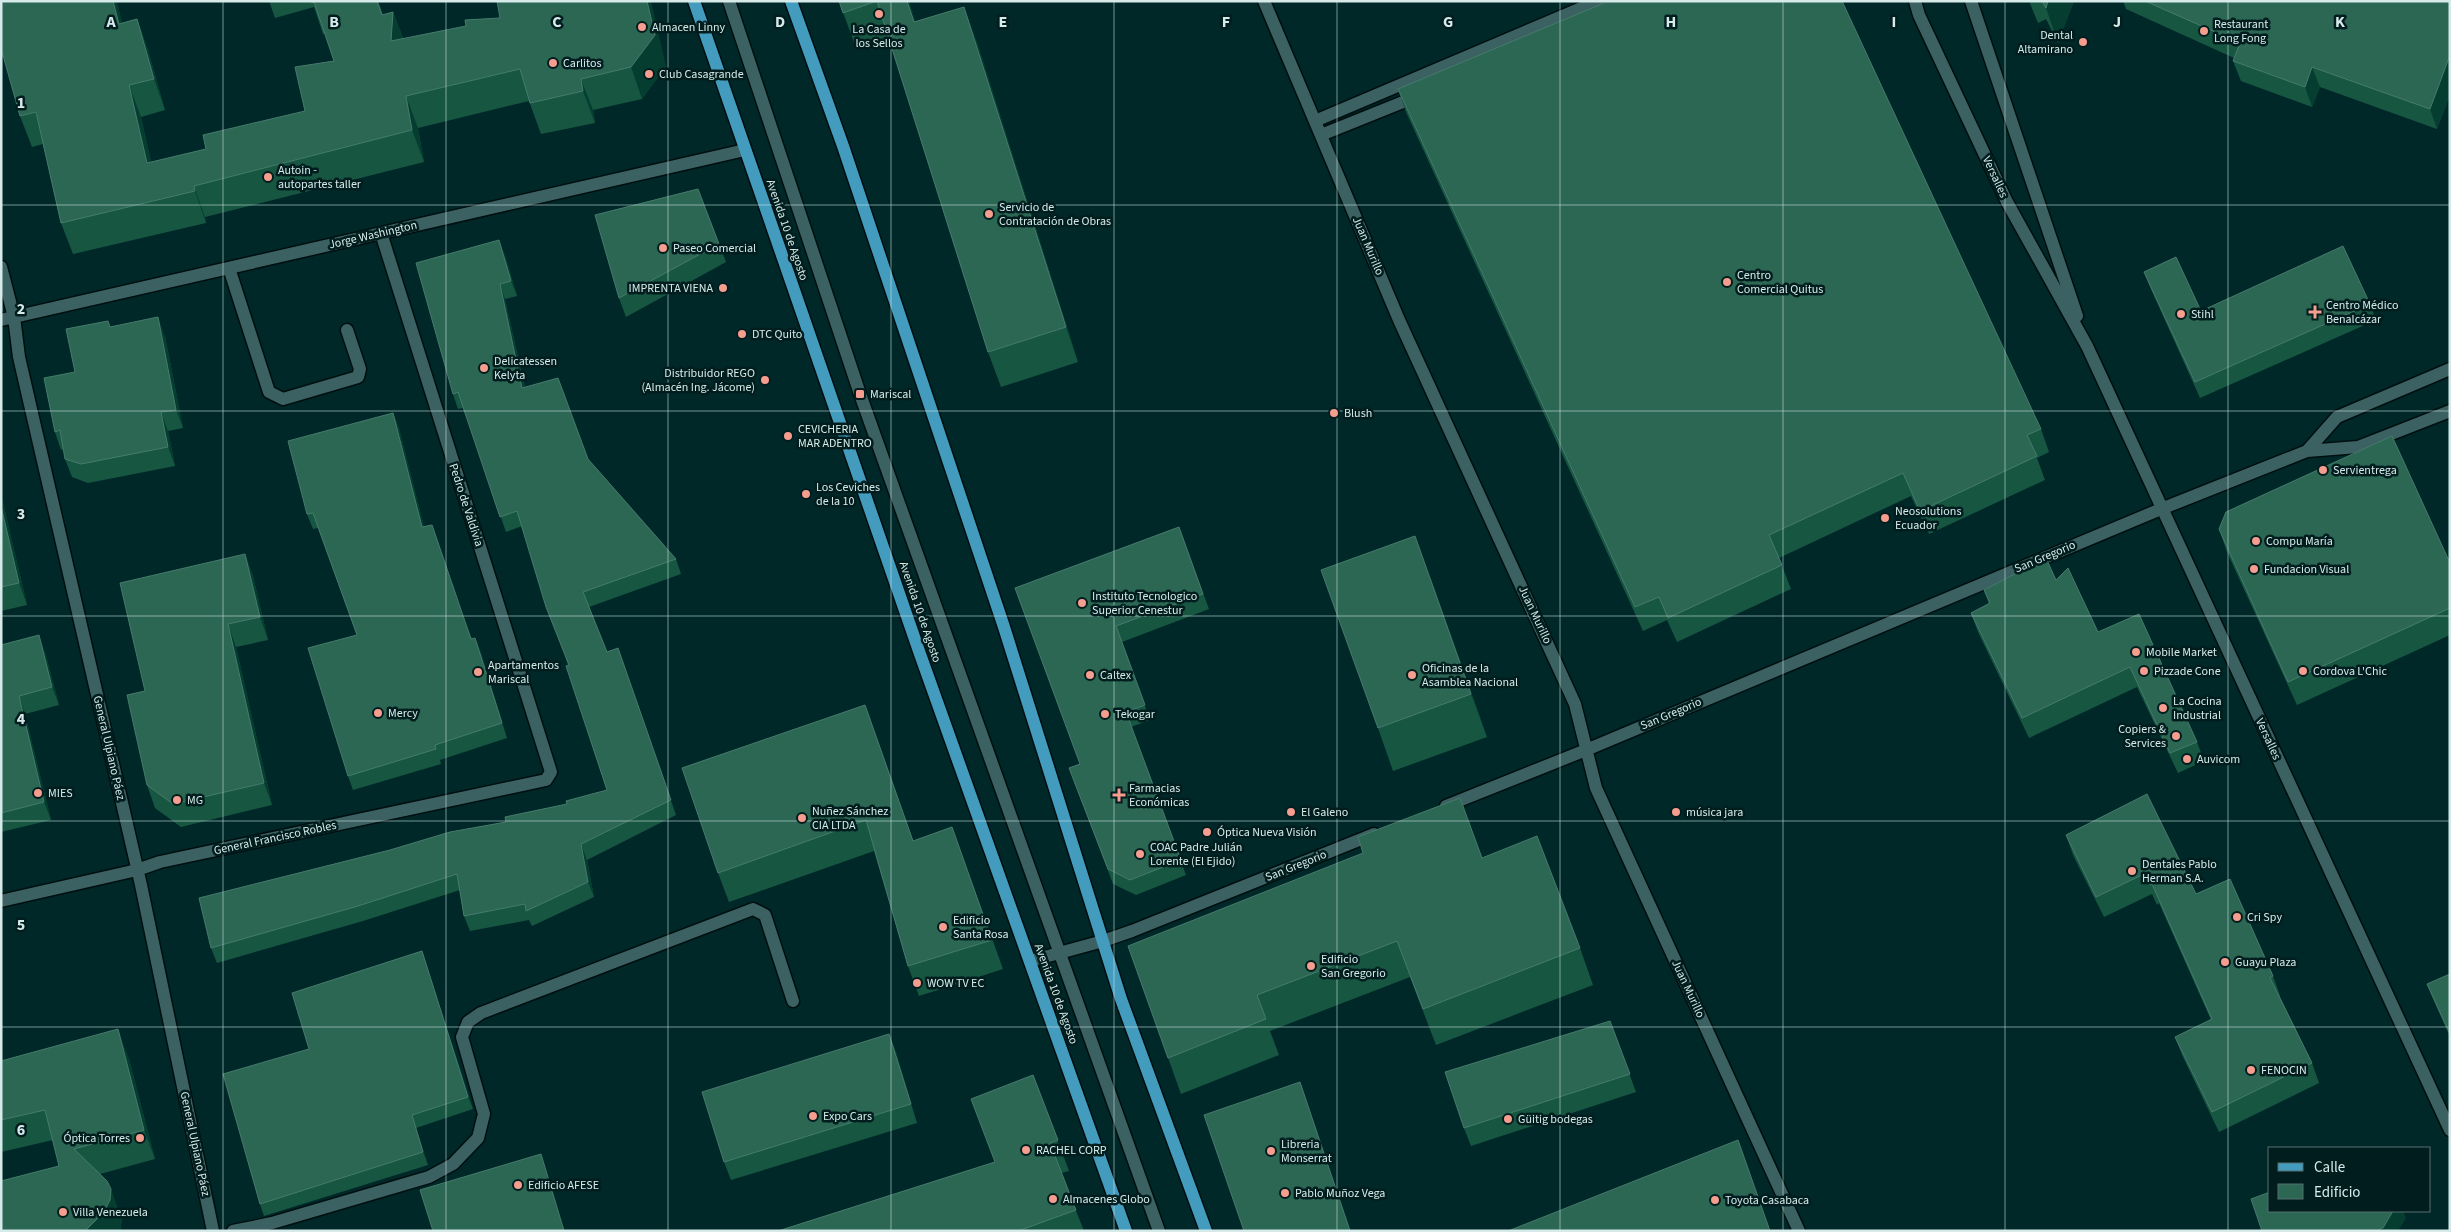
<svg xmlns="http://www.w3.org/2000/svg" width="2451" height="1232" viewBox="0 0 2451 1232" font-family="'Source Sans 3',sans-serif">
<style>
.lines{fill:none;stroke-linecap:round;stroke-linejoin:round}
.minor-casing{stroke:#000f0f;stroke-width:15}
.major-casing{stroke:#000f0f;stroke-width:15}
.minor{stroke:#3c6162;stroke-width:12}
.major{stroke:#439cbd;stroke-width:12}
.wall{fill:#175742}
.shaded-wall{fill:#053e30}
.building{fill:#2c6754;stroke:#467b6b}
.grid{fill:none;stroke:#d6eaea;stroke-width:1;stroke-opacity:0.55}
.poi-dot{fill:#f59d8e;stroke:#011d1e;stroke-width:2}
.labels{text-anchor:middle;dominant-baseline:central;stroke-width:5;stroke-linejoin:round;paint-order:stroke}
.poi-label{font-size:12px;fill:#d6eaea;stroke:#011d1e;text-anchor:start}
.street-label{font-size:12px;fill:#d6eaea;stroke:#011d1e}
.grid-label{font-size:16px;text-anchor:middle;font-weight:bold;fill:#d6eaea;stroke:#011d1e;stroke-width:5;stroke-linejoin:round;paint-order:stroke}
</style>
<rect width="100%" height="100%" fill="#002829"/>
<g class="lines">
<defs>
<path id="minor" d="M729,1l131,393 299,837
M1264,1l135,319 176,384 21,84 203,443
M1915,1l4,14 88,187 80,144 363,784
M1971,1l106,315
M1315,121l283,-120
M1321,135l97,-39
M1,267l13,50 5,40 122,528 72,346
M229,268l40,124 14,7 75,-22 2,-8 -13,-39
M1,320l744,-170
M2307,451l30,-34 113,-48
M1446,806l140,-56 575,-241 146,-58 51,-4 92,-36
M1,901l136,-31 23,-8 386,-82 5,-8 -170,-539
M1030,961l73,-20 29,-10 242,-97
M233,1231l39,-8 157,-46 24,-13 25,-26 6,-24 -22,-77 6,-15 13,-9 272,-104 12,6 28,86"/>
<path id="major" d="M694,1l226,653 206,577
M791,1l52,145 161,481 117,372 85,232"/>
</defs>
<!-- minor casing -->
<use href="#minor" class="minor-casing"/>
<!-- major casing -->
<use href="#major" class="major-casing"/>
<!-- minor -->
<use href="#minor" class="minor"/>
<!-- major -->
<use href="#major" class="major"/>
</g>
<!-- wall -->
<path class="wall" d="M1,1l121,22 15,-4 11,31 17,60 -24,7 10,45 55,-13 99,-38 29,-50 -9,-27h-2l-9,-27 -39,11 -6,-17h109l5,14 10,-3 10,26 263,28 -24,33 -49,11 2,13 -54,11 -12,-33 -111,27 6,34 -219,55 1,6 -133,31 -12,-31 -18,-79 -11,3 -12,-31 -16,-59h-3z
M839,1h70l6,21 62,20 101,320 -77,25 -13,-35 -100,-315 -32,11z
M2029,1h45l-16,42 -12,-24 -8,4z
M2123,1h327v94l-13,34 -117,-42 -8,20 -71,-26 -8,-20 1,-3 -108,-49z
M1398,89l643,340 8,23 -12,6 8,22 -116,54 -18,-38 -132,62 12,31 -114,53 -10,-22 -24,11 -237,-519z
M698,189l28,73 -100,55 -7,-19z
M505,255l12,41 -12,3 20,89 151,171 5,15 -92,33 18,45 11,-4 58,167 -89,45 7,37 -62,29 -3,-6 -59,11 -6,-15 -4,-26 -97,31 -146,42 -6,-15 295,-126 61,-18 40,-14 -39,-125 -46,-139 -16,6 -43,-124 -5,1 -5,-15z
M2144,272l57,39 169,-7 6,16 -176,78 -50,-111z
M111,327l54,9 18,92 -15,3 7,35 -87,17 -16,-6 -7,-18 -1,-10 -3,1 -6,-18 20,-60z
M393,413l6,15 25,99 48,112 3,-1 6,15 26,85 -67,22 1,4 -88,26 -5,-14 9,-141 -39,-107 -5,1 -6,-15z
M1,494l26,111 -26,6z
M1179,527l30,82 -87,33 28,78 -19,7 55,148 -50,20 -23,-11 -44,-116 11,-4 -65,-176z
M2219,529l231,34v72l-153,70 -70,-153z
M245,554l8,22 15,64 -32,7 36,158 -91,22 -26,-19 -8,-23 -2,-94z
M1431,579l56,158 -94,34 -15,-43z
M2056,580l42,52 99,110 7,19 -26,12 -41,-86 -108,51 -51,-106 -7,-19 18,-9 -5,-14z
M1,645l44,7 14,53 -34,9 26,106 -50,12z
M865,705l48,136 39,-14 51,142 -84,27 -11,-30 -34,-115 -145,51 -11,-29z
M2066,835l130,59 77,82 7,20v1l32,66 7,20 -100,49 -36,-75 -8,-20 36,-17 -52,-117 -2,2 -5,-11 -48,23 -31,-62z
M1482,858l98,90 13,37 -157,60 -26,-68 -140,54 9,24 -98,39 -53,-148z
M422,951l51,158 -57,19 12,37 -164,51 -4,-12 49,-155z
M2450,974v63l-16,-36 -7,-17z
M1610,1021l26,71 -165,54 -7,-18z
M889,1034l7,18 21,71 -186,57 -7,-18z
M129,1059l26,100 -55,15 22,45 -2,12h-119l58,-65 -6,-26 -52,12v-91z
M1033,1075l36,96 -8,2 23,58h-306l217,-69z"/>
<!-- shaded-wall -->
<path class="shaded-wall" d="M113,1h4l13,54 -11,-31z
M377,1l14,38 2,-27 12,32 -3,28z
M647,1h4l15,65 -24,33 -11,-32z
M907,1h2l18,57 -13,-36z
M2048,1h26l-16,42 -12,-35z
M964,7l13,35 101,320 -12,-35z
M137,19l11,31 17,60 -11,-31z
M2450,55v40l-13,34 -7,-20z
M2312,67l8,20 -8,20 -7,-20z
M581,79l12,31 2,13 -12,-32z
M129,85l12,32 18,77 -12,-31z
M406,96l12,32 6,34 -12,-32z
M194,186l11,31 1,6 -11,-32z
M499,240l6,15 12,41 -6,-15z
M500,284l5,15 23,105 -6,-16z
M158,317l7,19 18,92 -7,-18z
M161,412l7,19 7,35 -7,-19z
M393,413l6,15 29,114 -6,-15z
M1,494l26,111 -8,-22 -18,-77z
M1415,536l16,43 56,158 -16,-43z
M245,554l8,22 15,64 -8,-23z
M228,624l8,23 36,158 -8,-22z
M39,635l6,17 14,53 -7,-18z
M475,638l6,15 26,85 -5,-15z
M19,696l6,18 26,106 -7,-18z
M581,844l6,16 7,37 -6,-15z
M422,951l4,13 47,145 -5,-12z
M118,1029l11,30 26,100 -11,-29z
M889,1034l7,18 21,71 -6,-19z
M1300,1082l10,29 41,120h-1z
M412,1115l4,13 12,37 -5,-13z
M541,1154l4,13 20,64h-1z
M111,1189l11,30 -2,12h-35z
M2393,1211h10l3,7 -8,13h-15v-3z"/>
<!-- building -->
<path class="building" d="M1,1h112l6,23 18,-5 17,60 -25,6 18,78 59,-14 -3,-14 102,-24 -10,-44 39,-6 -20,-59 -2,1v-2h65l5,14 11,-3 -2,29 75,-15 -1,-6 35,-2 -3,-17h150l8,34 -24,32 -50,12 2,12 -53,12 -10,-34 -114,27 6,34 -218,56 1,5 -134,32 -25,-111 -16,4 -19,-68z
M839,1h68l7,21 50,-15 102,320 -78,25 -111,-351 -34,12z
M1609,1h233l199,428 -14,6 10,21 -117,55 -17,-38 -134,62 13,30 -114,53 -9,-21 -24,10 -237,-518z
M2042,1h6l-2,7z
M2145,1h305v54l-20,54 -118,-42 -7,20 -72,-26 7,-18z
M698,189l21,55 -100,54 -24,-83z
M499,240l12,41 -11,3 22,104 36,-10 30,81 88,100 -93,33 24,60 11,-4 53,152 -90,44 7,38 -62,29 -1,-7 -61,12 -7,-42 -99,32 -147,42 -12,-50 191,-48 60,-18 56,-10 -1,-5 62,-13 -1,-3 41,-11 -41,-124 3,-1 -23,-58 -29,-96 -17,6 -42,-125 -5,2 -37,-131z
M2343,246l27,58 -175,78 -51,-110 32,-15 25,54z
M158,317l18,93 -15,2 7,35 -87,17 -16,-5 -5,-29 -5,2 -11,-54 31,-6 -9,-43 42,-8 2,6z
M393,413l29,114 10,-2 39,114 4,-1 27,85 -67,22 1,4 -88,27 -40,-128 49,-13 -44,-122 -6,1 -19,-73z
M2392,436l58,127v45l-162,74 -69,-153 7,-17z
M1,506l18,77 -18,4z
M1179,527l24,67 -87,32 29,79 -19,7 55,148 -51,20 -22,-11 -39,-101 11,-4 -65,-176z
M1415,536l56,158 -93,34 -57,-158z
M245,554l15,63 -32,7 36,159 -91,21 -26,-19 -20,-90 18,-4 -25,-108z
M2046,558l10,22 12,-12 30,64 41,-18 58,128 -27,11 -40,-86 -108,51 -51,-105 19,-10 -6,-13z
M39,635l13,52 -33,9 25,106 -43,11v-168z
M865,705l48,136 39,-14 40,113 -84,26 -42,-146 -148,53 -36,-105z
M2147,794l49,100 34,-15 43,97 -3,2 42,85 -100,49 -37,-75 37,-18 -60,-135 -2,1 -6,-11 -48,23 -30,-62z
M1460,798l22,60 55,-22 43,112 -157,61 -26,-68 -140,54 9,24 -98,39 -40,-112 235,-93 -5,-16z
M422,951l46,146 -56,18 11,37 -163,52 -37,-130 86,-25 -17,-56z
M2450,974v60l-23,-50z
M1610,1021l20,53 -166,54 -19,-56z
M118,1029l26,101 -70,19 33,32 4,8 -1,11 -6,12 -19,19h-84v-50l58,-15 -14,-56 -44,10v-59z
M889,1034l22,70 -187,58 -22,-70z
M1033,1075l25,65 -8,3 26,67 -58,21h-240l217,-69 -24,-63z
M1300,1082l50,149h-106l-40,-116z
M1738,1140l32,91h-262z
M541,1154l23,77h-131l-13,-41z
M2270,1192v19h123l-10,17 -7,3h-114l-11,-32z"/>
<!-- grid -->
<path class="grid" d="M223,1v1230M446,1v1230M668,1v1230M891,1v1230M1114,1v1230M1337,1v1230M1560,1v1230M1783,1v1230M2005,1v1230M2228,1v1230M1,205h2449M1,411h2449M1,616h2449M1,821h2449M1,1027h2449"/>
<!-- markers -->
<g class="poi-dot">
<circle cx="879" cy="14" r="5"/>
<circle cx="642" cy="27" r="5"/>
<circle cx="2204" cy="31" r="5"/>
<circle cx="2083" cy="42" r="5"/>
<circle cx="553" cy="63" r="5"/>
<circle cx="649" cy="74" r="5"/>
<circle cx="268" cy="177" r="5"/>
<circle cx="989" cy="214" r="5"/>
<circle cx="663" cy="248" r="5"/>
<circle cx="1727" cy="282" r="5"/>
<circle cx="723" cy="288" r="5"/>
<path d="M2312.5 304.5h5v5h5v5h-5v5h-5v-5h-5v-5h5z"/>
<circle cx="2181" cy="314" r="5"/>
<circle cx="742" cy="334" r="5"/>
<circle cx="484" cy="368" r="5"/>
<circle cx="765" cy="380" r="5"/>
<rect x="855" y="389" width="10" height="10" rx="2.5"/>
<circle cx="1334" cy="413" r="5"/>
<circle cx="788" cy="436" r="5"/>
<circle cx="2323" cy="470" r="5"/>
<circle cx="806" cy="494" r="5"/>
<circle cx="1885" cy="518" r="5"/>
<circle cx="2256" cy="541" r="5"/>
<circle cx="2254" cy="569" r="5"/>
<circle cx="1082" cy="603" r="5"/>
<circle cx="2136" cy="652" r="5"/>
<circle cx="2144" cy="671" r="5"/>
<circle cx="2303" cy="671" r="5"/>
<circle cx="478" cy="672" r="5"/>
<circle cx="1090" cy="675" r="5"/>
<circle cx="1412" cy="675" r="5"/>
<circle cx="2163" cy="708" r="5"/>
<circle cx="378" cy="713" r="5"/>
<circle cx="1105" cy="714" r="5"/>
<circle cx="2176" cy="736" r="5"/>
<circle cx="2187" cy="759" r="5"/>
<circle cx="38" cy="793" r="5"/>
<path d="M1116.5 787.5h5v5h5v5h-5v5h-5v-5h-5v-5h5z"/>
<circle cx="177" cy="800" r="5"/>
<circle cx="1291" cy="812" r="5"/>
<circle cx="1676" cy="812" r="5"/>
<circle cx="802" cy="818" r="5"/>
<circle cx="1207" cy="832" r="5"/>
<circle cx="1140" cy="854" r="5"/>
<circle cx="2132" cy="871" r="5"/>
<circle cx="2237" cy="917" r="5"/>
<circle cx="943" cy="927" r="5"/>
<circle cx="2225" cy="962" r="5"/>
<circle cx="1311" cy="966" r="5"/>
<circle cx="917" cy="983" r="5"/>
<circle cx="2251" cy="1070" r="5"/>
<circle cx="813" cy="1116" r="5"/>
<circle cx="1508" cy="1119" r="5"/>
<circle cx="140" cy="1138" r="5"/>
<circle cx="1026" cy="1150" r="5"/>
<circle cx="1271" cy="1151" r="5"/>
<circle cx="518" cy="1185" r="5"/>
<circle cx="1285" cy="1193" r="5"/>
<circle cx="1053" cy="1199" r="5"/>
<circle cx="1715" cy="1200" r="5"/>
<circle cx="63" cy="1212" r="5"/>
</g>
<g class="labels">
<!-- poi labels -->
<g class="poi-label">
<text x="2214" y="24">Restaurant<tspan x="2214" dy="14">Long Fong</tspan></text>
<text x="652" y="27">Almacen Linny</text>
<text x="879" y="29" text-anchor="middle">La Casa de<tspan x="879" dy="14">los Sellos</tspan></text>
<text x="2073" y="35" text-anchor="end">Dental<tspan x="2073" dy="14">Altamirano</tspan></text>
<text x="563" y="63">Carlitos</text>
<text x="659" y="74">Club Casagrande</text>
<text x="278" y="170">Autoin -<tspan x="278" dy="14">autopartes taller</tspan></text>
<text x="999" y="207">Servicio de<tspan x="999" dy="14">Contratación de Obras</tspan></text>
<text x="673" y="248">Paseo Comercial</text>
<text x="1737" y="275">Centro<tspan x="1737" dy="14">Comercial Quitus</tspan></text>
<text x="713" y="288" text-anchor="end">IMPRENTA VIENA</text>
<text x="2326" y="305">Centro Médico<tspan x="2326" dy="14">Benalcázar</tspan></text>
<text x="2191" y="314">Stihl</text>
<text x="752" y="334">DTC Quito</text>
<text x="494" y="361">Delicatessen<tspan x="494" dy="14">Kelyta</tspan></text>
<text x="755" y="373" text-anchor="end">Distribuidor REGO<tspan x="755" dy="14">(Almacén Ing. Jácome)</tspan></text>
<text x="870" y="394">Mariscal</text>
<text x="1344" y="413">Blush</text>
<text x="798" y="429">CEVICHERIA<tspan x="798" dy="14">MAR ADENTRO</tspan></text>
<text x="2333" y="470">Servientrega</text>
<text x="816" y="487">Los Ceviches<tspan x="816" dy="14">de la 10</tspan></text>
<text x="1895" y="511">Neosolutions<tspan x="1895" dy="14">Ecuador</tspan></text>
<text x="2266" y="541">Compu María</text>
<text x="2264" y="569">Fundacion Visual</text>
<text x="1092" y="596">Instituto Tecnologico<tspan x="1092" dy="14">Superior Cenestur</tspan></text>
<text x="2146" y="652">Mobile Market</text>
<text x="488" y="665">Apartamentos<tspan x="488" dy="14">Mariscal</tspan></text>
<text x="1422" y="668">Oficinas de la<tspan x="1422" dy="14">Asamblea Nacional</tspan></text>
<text x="2154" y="671">Pizzade Cone</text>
<text x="2313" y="671">Cordova L'Chic</text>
<text x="1100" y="675">Caltex</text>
<text x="2173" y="701">La Cocina<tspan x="2173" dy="14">Industrial</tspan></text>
<text x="388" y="713">Mercy</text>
<text x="1115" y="714">Tekogar</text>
<text x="2166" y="729" text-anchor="end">Copiers &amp;<tspan x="2166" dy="14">Services</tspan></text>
<text x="2197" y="759">Auvicom</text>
<text x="1129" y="788">Farmacias<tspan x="1129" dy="14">Económicas</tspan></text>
<text x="48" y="793">MIES</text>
<text x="187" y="800">MG</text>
<text x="812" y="811">Nuñez Sánchez<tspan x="812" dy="14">CIA LTDA</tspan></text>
<text x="1301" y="812">El Galeno</text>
<text x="1686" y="812">música jara</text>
<text x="1217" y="832">Óptica Nueva Visión</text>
<text x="1150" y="847">COAC Padre Julián<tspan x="1150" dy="14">Lorente (El Ejido)</tspan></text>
<text x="2142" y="864">Dentales Pablo<tspan x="2142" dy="14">Herman S.A.</tspan></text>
<text x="2247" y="917">Cri Spy</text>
<text x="953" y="920">Edificio<tspan x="953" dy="14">Santa Rosa</tspan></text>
<text x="1321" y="959">Edificio<tspan x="1321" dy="14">San Gregorio</tspan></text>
<text x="2235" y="962">Guayu Plaza</text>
<text x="927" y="983">WOW TV EC</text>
<text x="2261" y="1070">FENOCIN</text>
<text x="823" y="1116">Expo Cars</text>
<text x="1518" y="1119">Güitig bodegas</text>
<text x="130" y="1138" text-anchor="end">Óptica Torres</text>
<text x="1281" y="1144">Libreria<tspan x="1281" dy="14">Monserrat</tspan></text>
<text x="1036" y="1150">RACHEL CORP</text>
<text x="528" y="1185">Edificio AFESE</text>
<text x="1295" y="1193">Pablo Muñoz Vega</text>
<text x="1063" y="1199">Almacenes Globo</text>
<text x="1725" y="1200">Toyota Casabaca</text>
<text x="73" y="1212">Villa Venezuela</text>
</g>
<!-- street labels -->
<g class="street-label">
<text transform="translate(1995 177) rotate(65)">Versalles</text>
<text transform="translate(787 230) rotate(71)">Avenida 10 de Agosto</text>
<text transform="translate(373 235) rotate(-13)">Jorge Washington</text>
<text transform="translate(1368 246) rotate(67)">Juan Murillo</text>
<text transform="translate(466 505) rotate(72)">Pedro de Valdivia</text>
<text transform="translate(2045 557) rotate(-23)">San Gregorio</text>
<text transform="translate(920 612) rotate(71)">Avenida 10 de Agosto</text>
<text transform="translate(1535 615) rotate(65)">Juan Murillo</text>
<text transform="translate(1671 714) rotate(-23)">San Gregorio</text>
<text transform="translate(2268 739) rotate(65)">Versalles</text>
<text transform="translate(109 748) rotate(77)">General Ulpiano Páez</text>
<text transform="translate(275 838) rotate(-12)">General Francisco Robles</text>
<text transform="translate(1296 866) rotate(-22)">San Gregorio</text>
<text transform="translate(1688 989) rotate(65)">Juan Murillo</text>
<text transform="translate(1056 994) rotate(70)">Avenida 10 de Agosto</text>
<text transform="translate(195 1144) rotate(78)">General Ulpiano Páez</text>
</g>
</g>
<g class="grid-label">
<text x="111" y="27">A</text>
<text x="334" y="27">B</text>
<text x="557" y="27">C</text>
<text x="780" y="27">D</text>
<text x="1003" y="27">E</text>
<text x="1226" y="27">F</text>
<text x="1448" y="27">G</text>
<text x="1671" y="27">H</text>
<text x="1894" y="27">I</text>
<text x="2117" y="27">J</text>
<text x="2340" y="27">K</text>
<text x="21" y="108">1</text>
<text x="21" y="314">2</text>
<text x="21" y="519">3</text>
<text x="21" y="724">4</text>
<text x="21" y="930">5</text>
<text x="21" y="1135">6</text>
</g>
<!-- border -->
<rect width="2451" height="1232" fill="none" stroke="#d6eaea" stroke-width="5"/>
<!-- legend -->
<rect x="2268" y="1147" width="162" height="65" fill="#011d1e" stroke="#566f70"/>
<rect x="2278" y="1163" width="25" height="8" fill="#439cbd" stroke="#566f70"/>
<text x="2314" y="1172" font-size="15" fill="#d6eaea">Calle</text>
<rect x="2278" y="1184" width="25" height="15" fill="#2c6754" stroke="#566f70"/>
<text x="2314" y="1197" font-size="15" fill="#d6eaea">Edificio</text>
</svg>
